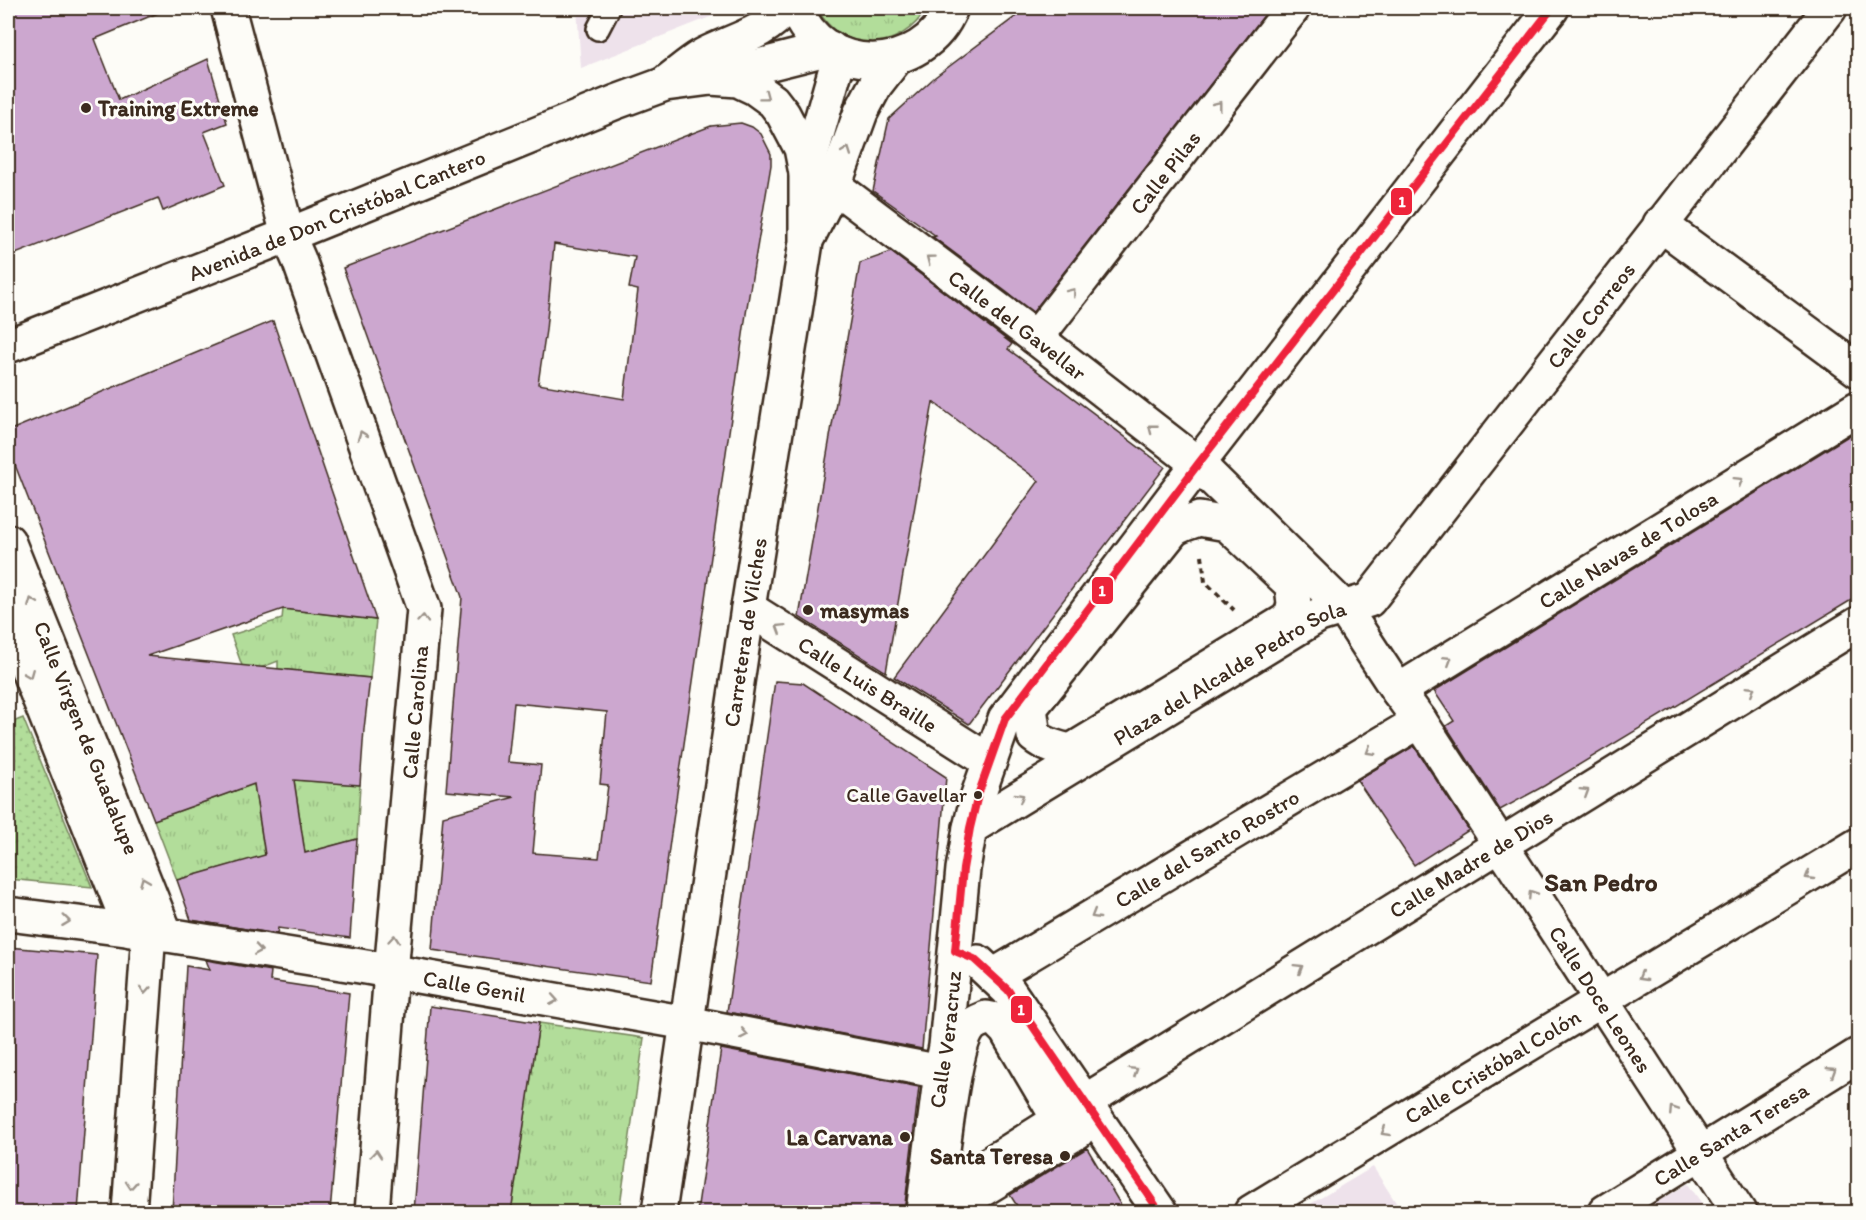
<svg xmlns="http://www.w3.org/2000/svg" width="1866" height="1220" viewBox="0 0 1866 1220" font-family="Itim,sans-serif">
<style>
.built{fill:#eee2eb}
.grass{fill:url(#grass-tufts);stroke:#76845c;stroke-width:1.5}
.park{fill:url(#park-dots);stroke:#76845c;stroke-width:1.5}
.building{fill:#cca7cf;stroke:#3b2a1e;stroke-width:1.5;fill-rule:evenodd}
.lines{fill:none;stroke-linecap:round;stroke-linejoin:round}
.lane-casing{stroke:#3b2a1e;stroke-width:26}
.street-casing{stroke:#3b2a1e;stroke-width:38}
.secondary-casing{stroke:#3b2a1e;stroke-width:38}
.primary-casing{stroke:#3b2a1e;stroke-width:38}
.path{stroke:#3b2a1e;stroke-width:4;stroke-dasharray:6 4.5;stroke-linecap:butt}
.lane{stroke:#fdfcf7;stroke-width:21}
.street{stroke:#fdfcf7;stroke-width:33}
.secondary{stroke:#fdfcf7;stroke-width:33}
.primary{stroke:#fdfcf7;stroke-width:33}
.bus-1-casing{stroke:#fdfcf7;stroke-width:12}
.bus-1{stroke:#ee243a;stroke-width:8}
.oneway{stroke:#9c938a}
.poi-dot{fill:#3b2a1e;stroke:#fdfcf7;stroke-width:2}
.labels{text-anchor:middle;dominant-baseline:central;stroke-width:6;stroke-linejoin:round;paint-order:stroke}
.bus-label{font-size:20px;fill:#3b2a1e;stroke:#fdfcf7;text-anchor:end}
.poi-label{font-size:22px;font-weight:bold;fill:#3b2a1e;stroke:#fdfcf7;text-anchor:start}
.street-label{font-size:22px;fill:#3b2a1e;stroke:#fdfcf7}
.quarter-label{font-size:26px;font-weight:bold;fill:#3b2a1e;stroke:#fdfcf7}
.line-badge{stroke:#fdfcf7;stroke-width:2}
.badge-label{font-size:16px;text-anchor:middle;font-weight:bold;fill:#fff}
</style>
<defs>
<pattern id="grass-tufts" width="24" height="20" patternUnits="userSpaceOnUse" patternTransform="scale(1.5)"><rect width="24" height="20" fill="#b2dd9a"/><path d="M3 7l-1-3M5 7V3M7 7l1-3M15 17l-1-3M17 17v-4M19 17l1-3" fill="none" stroke="#9abe84"/></pattern>
<pattern id="park-dots" width="8" height="8" patternUnits="userSpaceOnUse" patternTransform="scale(1.5)"><rect width="8" height="8" fill="#b2dd9a"/><path d="M2 2h.1M6 6h.1" fill="none" stroke="#9abe84" stroke-width="1.8" stroke-linecap="round"/></pattern>
</defs>
<rect width="100%" height="100%" fill="#fdfcf7"/>
<filter id="ink" filterUnits="userSpaceOnUse"><feTurbulence type="fractalNoise" baseFrequency=".0167" numOctaves="2"/><feDisplacementMap in="SourceGraphic" scale="12" xChannelSelector="R" yChannelSelector="G"/><feConvolveMatrix kernelMatrix="1 2 1 2 8 2 1 2 1" color-interpolation-filters="sRGB"/></filter>
<g filter="url(#ink)">
<!-- built -->
<path class="built" d="M577,8h156l-152,60z
M1373,1167l29,45h-105z
M1688,1184l20,28h-68z"/>
<!-- grass -->
<path class="grass" d="M817,8h110c-26,44 -85,48 -110,0z
M283,609l93,11 -6,58 -92,-9v-8l-33,13 -14,-39 51,-16z
M294,780l66,5 -3,54 -52,14z
M254,784l12,79 -25,-1 -64,18 -23,-60z
M539,1023l105,15 -25,174h-108z"/>
<!-- park -->
<path class="park" d="M23,718l69,169 -84,-8v-155z"/>
<!-- building -->
<path class="building" d="M8,8h162l-75,31 24,61 89,-41 19,64 -23,9 21,53 -62,26 -5,-13 -150,59z
M1027,8h243l-237,304 -100,-75 3,-1 -63,-45 16,-72 46,-42z
M741,123l11,4 9,7 10,20v11l-24,142 -77,534 -19,140 -219,-31 11,-134 72,-19 -69,-6 16,-194 -119,-329 368,-142zM554,244l81,13 -6,31 9,2 -14,109 -86,-15 8,-54zM514,703l93,9 -7,72 8,1 -9,73 -66,-5 8,-88 -33,-3z
M891,252l121,92 -4,5 157,118 -196,257 -75,-47 145,-196 -106,-79 -47,270 -87,-55 61,-354z
M273,321l103,299 -93,-11 -136,47 223,22 -6,51 -4,56 -66,-5 11,73 52,-14 -7,99 -72,-10 -1,6 -86,-14 -14,-40 88,-25 -11,-71 -100,36 -146,-373v-16z
M1858,430v166l-314,190 -44,24 -54,-84 8,-5 -20,-30z
M775,681l28,2 143,94 -24,272 -195,-37z
M1414,746l55,84 -55,35 -57,-85z
M8,947l89,8 -19,257h-70z
M206,960l65,11 -1,10 79,12 -19,219h-158l14,-246 24,4z
M430,1006l109,17 -28,189h-97z
M721,1049l198,38 -15,125h-207z
M1087,1148l38,64h-104l-11,-17z"/>
<g class="lines">
<defs>
<path id="lane" d="M598,29l11,-21"/>
<g id="street">
<path d="M228,8l60,227 11,25 125,349 -33,363 -19,240"/>
<path id="s1" d="M834,186l202,152 162,126 145,143 55,84 22,30 319,491"/>
<path d="M1660,224l198,146"/>
<path id="s2" d="M1036,338l257,-330"/>
<path d="M1199,519l28,5 65,61 2,19 -2,8 -5,8 -216,131c-14,-3 -26,-6 -37,-15l-4,-28 142,-177c8,-7 17,-8 27,-12z"/>
<path id="s3" d="M8,541l158,394"/>
<path id="s4" d="M748,608l241,153"/>
<path d="M8,620l123,310"/>
<path id="s5" d="M1398,691l460,-283"/>
<path id="s6" d="M970,828l349,-213 50,-15 461,-592"/>
<path id="s7" d="M8,914l141,18 211,34 327,57 254,49"/>
<path d="M978,962l30,28 152,222"/>
<path id="s8" d="M993,976l427,-255"/>
<path d="M986,1018l10,2 10,10 53,90 18,12 -130,79 -10,-14c5,-33 15,-149 33,-170 4,-5 11,-7 16,-9z"/>
<path id="s9" d="M924,1205l135,-85 25,-18 774,-478"/>
<path d="M129,1212l20,-280"/>
<path id="s10" d="M923,1212l18,-140 5,-26 17,-177 7,-41 8,-33 27,-76 193,-255 354,-456"/>
<path id="s11" d="M1251,1212l607,-367"/>
<path id="s12" d="M1605,1212l253,-157"/>
</g>
<g id="secondary">
<path d="M806,173l34,-119"/>
<path d="M809,235l25,-49 27,-74 15,-28 21,-27"/>
<path id="s13" d="M659,1212l89,-604 58,-366v-69l-5,-25 -18,-34 -10,-13 -18,-13 -17,-8 -27,-2"/>
</g>
<g id="primary">
<path d="M796,8c26,71 128,68 155,0"/>
<path d="M668,81c11,-8 22,-18 34,-25 28,-15 64,-22 83,-48"/>
<path id="s14" d="M8,346l280,-111 328,-133 49,-18 46,-6 119,-30"/>
</g>
</defs>
<!-- lane casing -->
<use href="#lane" class="lane-casing"/>
<!-- street casing -->
<use href="#street" class="street-casing"/>
<!-- secondary casing -->
<use href="#secondary" class="secondary-casing"/>
<!-- primary casing -->
<use href="#primary" class="primary-casing"/>
<!-- path -->
<path class="path" d="M1202,555l3,27 29,28"/>
<!-- lane -->
<use href="#lane" class="lane"/>
<!-- street -->
<use href="#street" class="street"/>
<!-- secondary -->
<use href="#secondary" class="secondary"/>
<!-- primary -->
<use href="#primary" class="primary"/>
<defs>
<path id="bus-1" d="M1160,1212l-152,-222 -34,-31 -19,-8 8,-82 7,-41 8,-33 27,-76 193,-255 354,-456"/>
</defs>
<!-- bus-1 casing -->
<use href="#bus-1" class="bus-1-casing"/>
<!-- bus-1 -->
<use href="#bus-1" class="bus-1"/>
</g>
<!-- one-way arrows -->
<defs><path id="oneway-chevron" d="M-2-3.5L2.5 0L-2 3.5" fill="none" stroke-width="1.6" stroke-linecap="round" stroke-linejoin="round" transform="scale(1.5)"/></defs>
<g class="oneway">
<use href="#oneway-chevron" transform="translate(765 96) rotate(37)"/>
<use href="#oneway-chevron" transform="translate(1218 105) rotate(-52)"/>
<use href="#oneway-chevron" transform="translate(847 151) rotate(-70)"/>
<use href="#oneway-chevron" transform="translate(930 259) rotate(-143)"/>
<use href="#oneway-chevron" transform="translate(1072 292) rotate(-52)"/>
<use href="#oneway-chevron" transform="translate(1152 428) rotate(-142)"/>
<use href="#oneway-chevron" transform="translate(362 435) rotate(-110)"/>
<use href="#oneway-chevron" transform="translate(1739 481) rotate(-32)"/>
<use href="#oneway-chevron" transform="translate(32 602) rotate(-112)"/>
<use href="#oneway-chevron" transform="translate(423 619) rotate(-85)"/>
<use href="#oneway-chevron" transform="translate(780 628) rotate(-148)"/>
<use href="#oneway-chevron" transform="translate(1448 660) rotate(-32)"/>
<use href="#oneway-chevron" transform="translate(29 674) rotate(68)"/>
<use href="#oneway-chevron" transform="translate(1751 690) rotate(-32)"/>
<use href="#oneway-chevron" transform="translate(1370 751) rotate(149)"/>
<use href="#oneway-chevron" transform="translate(1585 792) rotate(-32)"/>
<use href="#oneway-chevron" transform="translate(1020 797) rotate(-31)"/>
<use href="#oneway-chevron" transform="translate(1809 876) rotate(149)"/>
<use href="#oneway-chevron" transform="translate(144 881) rotate(-112)"/>
<use href="#oneway-chevron" transform="translate(1532 894) rotate(-123)"/>
<use href="#oneway-chevron" transform="translate(1095 915) rotate(149)"/>
<use href="#oneway-chevron" transform="translate(66 921) rotate(7)"/>
<use href="#oneway-chevron" transform="translate(394 939) rotate(-85)"/>
<use href="#oneway-chevron" transform="translate(258 950) rotate(9)"/>
<use href="#oneway-chevron" transform="translate(1299 968) rotate(-32)"/>
<use href="#oneway-chevron" transform="translate(1642 977) rotate(149)"/>
<use href="#oneway-chevron" transform="translate(145 990) rotate(94)"/>
<use href="#oneway-chevron" transform="translate(554 1000) rotate(10)"/>
<use href="#oneway-chevron" transform="translate(744 1034) rotate(11)"/>
<use href="#oneway-chevron" transform="translate(1134 1071) rotate(-32)"/>
<use href="#oneway-chevron" transform="translate(1832 1071) rotate(-32)"/>
<use href="#oneway-chevron" transform="translate(1673 1110) rotate(-123)"/>
<use href="#oneway-chevron" transform="translate(1385 1132) rotate(149)"/>
<use href="#oneway-chevron" transform="translate(376 1154) rotate(-85)"/>
<use href="#oneway-chevron" transform="translate(131 1185) rotate(94)"/>
</g>
</g>
<!-- markers -->
<g class="poi-dot">
<circle cx="86" cy="108" r="6"/>
<circle cx="808" cy="610" r="6"/>
<circle cx="978" cy="795" r="5"/>
<circle cx="905" cy="1137" r="6"/>
<circle cx="1065" cy="1156" r="6"/>
</g>
<g class="labels">
<!-- bus labels -->
<g class="bus-label">
<text x="967" y="795">Calle Gavellar</text>
</g>
<!-- poi labels -->
<g class="poi-label">
<text x="98" y="108">Training Extreme</text>
<text x="820" y="610">masymas</text>
<text x="893" y="1137" text-anchor="end">La Carvana</text>
<text x="1053" y="1156" text-anchor="end">Santa Teresa</text>
</g>
<!-- street labels -->
<g class="street-label">
<text stroke="none"><textPath href="#s2" startOffset="210">Calle Pilas</textPath></text>
<text stroke="none"><textPath href="#s14" startOffset="354">Avenida de Don Cristóbal Cantero</textPath></text>
<text stroke="none"><textPath href="#s6" startOffset="822">Calle Correos</textPath></text>
<text stroke="none"><textPath href="#s1" startOffset="230">Calle del Gavellar</textPath></text>
<text stroke="none"><textPath href="#s5" startOffset="270">Calle Navas de Tolosa</textPath></text>
<text stroke="none"><textPath href="#s13" startOffset="586">Carretera de Vilches</textPath></text>
<text stroke="none"><textPath href="#s6" startOffset="303">Plaza del Alcalde Pedro Sola</textPath></text>
<text stroke="none"><textPath href="#s4" startOffset="142">Calle Luis Braille</textPath></text>
<text transform="translate(415 712) rotate(-85)">Calle Carolina</text>
<text stroke="none"><textPath href="#s3" startOffset="212">Calle Virgen de Guadalupe</textPath></text>
<text stroke="none"><textPath href="#s8" startOffset="249">Calle del Santo Rostro</textPath></text>
<text stroke="none"><textPath href="#s9" startOffset="645">Calle Madre de Dios</textPath></text>
<text stroke="none"><textPath href="#s7" startOffset="472">Calle Genil</textPath></text>
<text stroke="none"><textPath href="#s1" startOffset="1131">Calle Doce Leones</textPath></text>
<text stroke="none"><textPath href="#s10" startOffset="174">Calle Veracruz</textPath></text>
<text stroke="none"><textPath href="#s11" startOffset="282">Calle Cristóbal Colón</textPath></text>
<text stroke="none"><textPath href="#s12" startOffset="148">Calle Santa Teresa</textPath></text>
</g>
<!-- quarter labels -->
<g class="quarter-label">
<text x="1601" y="882">San Pedro</text>
</g>
</g>
<g class="line-badge">
<rect x="1390" y="187" width="23" height="29" rx="6" fill="#ee243a"/>
<rect x="1091" y="576" width="23" height="29" rx="6" fill="#ee243a"/>
<rect x="1010" y="995" width="23" height="29" rx="6" fill="#ee243a"/>
</g>
<g class="badge-label">
<text x="1402" y="207">1</text>
<text x="1102" y="596">1</text>
<text x="1021" y="1015">1</text>
</g>
<!-- margin -->
<rect width="1866" height="1220" fill="none" stroke="#fdfcf7" stroke-width="30"/>
<rect x="15" y="15" width="1836" height="1190" fill="none" stroke="#3b2a1e" stroke-width="2" filter="url(#ink)"/>
</svg>
